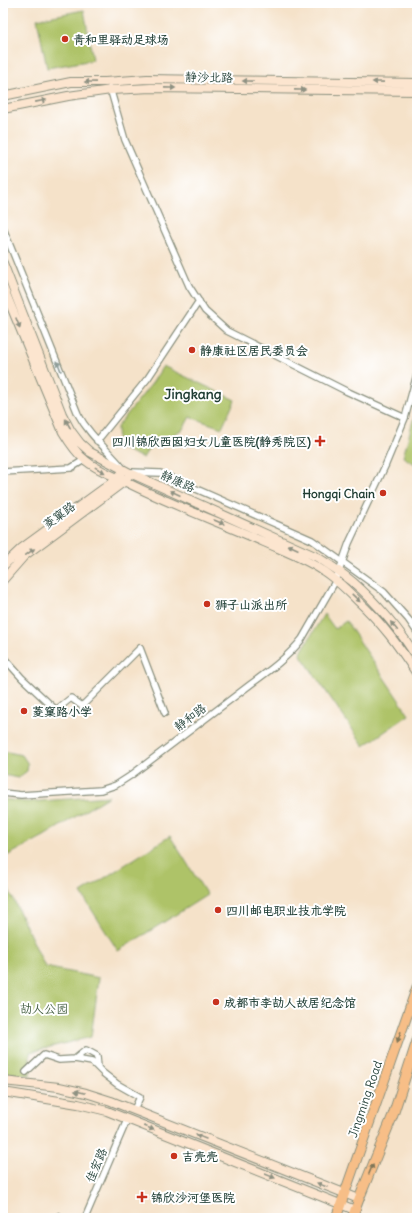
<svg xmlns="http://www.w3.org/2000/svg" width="420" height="1221" viewBox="0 0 420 1221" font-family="Delius,'LXGW WenKai TC',sans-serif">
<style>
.green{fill:#aec367;stroke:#66804e}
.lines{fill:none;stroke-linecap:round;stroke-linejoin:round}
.street-casing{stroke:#8a907e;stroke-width:8}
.secondary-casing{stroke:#8a907e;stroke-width:10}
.primary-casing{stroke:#8a907e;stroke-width:11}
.street{stroke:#fff;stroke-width:5.5}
.secondary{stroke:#fce5cf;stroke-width:8}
.primary{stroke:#f7be87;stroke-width:9}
.oneway{fill:#8e9182}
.oneway2{fill:#8f9e9a}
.oneway3{fill:#807759}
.poi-dot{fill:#c8321e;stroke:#fff;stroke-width:1.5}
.labels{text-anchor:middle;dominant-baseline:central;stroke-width:4;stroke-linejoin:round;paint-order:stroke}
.poi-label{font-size:12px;font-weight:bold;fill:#1f3d34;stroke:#fff;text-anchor:start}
.street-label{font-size:12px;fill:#1f3d34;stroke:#fff}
.park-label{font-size:12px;fill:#435e41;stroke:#fff}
.quarter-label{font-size:14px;font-weight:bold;fill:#1f3d34;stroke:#fff}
</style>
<rect width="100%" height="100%" fill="#fff"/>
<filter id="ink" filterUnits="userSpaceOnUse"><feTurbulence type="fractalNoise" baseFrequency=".025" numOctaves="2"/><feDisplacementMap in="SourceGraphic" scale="8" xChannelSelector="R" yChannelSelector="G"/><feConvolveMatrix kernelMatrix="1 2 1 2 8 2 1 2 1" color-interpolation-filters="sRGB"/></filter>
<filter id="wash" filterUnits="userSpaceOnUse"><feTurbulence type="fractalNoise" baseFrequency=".012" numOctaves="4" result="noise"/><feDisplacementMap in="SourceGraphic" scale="16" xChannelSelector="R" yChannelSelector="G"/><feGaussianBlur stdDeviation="0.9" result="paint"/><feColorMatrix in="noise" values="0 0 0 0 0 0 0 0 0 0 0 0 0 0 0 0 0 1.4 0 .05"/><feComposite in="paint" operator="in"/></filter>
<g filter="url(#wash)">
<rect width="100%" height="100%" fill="#f5e2c9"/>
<!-- green -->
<path class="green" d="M84,10l9,50 -46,8 -10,-49z
M163,366l72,34 -13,28 -32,-11 -7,12 -34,19 -6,10 -25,-11 -1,-20 36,-45z
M417,406v59l-14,-8z
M324,614l11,15 11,-8 63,94 -45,31 -64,-92z
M3,751l19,4 6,9 -1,7 -9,7 -15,-3z
M109,796l-65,40 -41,22v-59l24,3z
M170,836l37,59 -89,56 -37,-58z
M3,877l42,90 54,11 -8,59 -61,15v23l-27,-1z"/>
</g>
<g filter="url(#ink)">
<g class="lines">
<defs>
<path id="street" d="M110,88l15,52 64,146 16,25 22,20 119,60 59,27
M3,228l75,186c11,21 29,35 44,53
M97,441l51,-63 51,-77
M3,472l68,-4 13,-8
M131,472l29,1 152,67 72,52 24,27 9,13
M3,657l19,21 34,32 15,-12 11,8 58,-58 25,65
M3,793l18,2 80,-5 15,-5 14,-9 121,-92c18,-13 37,-27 51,-45l34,-59 13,-37 37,-79 19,-46 12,-44
M75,1059l11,-9 11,6 1,11
M26,1072l18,-17 15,5 16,-1 17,3 11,11 14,11 23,13 -6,13
M59,1216l3,2
M85,1218l42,-98"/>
<path id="secondary" d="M3,96l68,-14h34l42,-3 270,4
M3,109l65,-13 43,-6 40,-2 266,3
M3,263l59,151 9,17 9,12 10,9 40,21 187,84c13,8 25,16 36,25 22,19 49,50 64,76
M3,287l60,145c6,10 13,21 22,28 13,11 28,15 43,23 44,22 91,39 136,59 20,9 40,16 58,28 13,8 23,18 34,29 26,24 42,46 61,75
M3,566l19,-18 96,-70 2,-3
M3,580l21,-24 101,-75 2,-3
M3,1081l56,6 27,6 25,8 248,98
M3,1092l75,12 29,7 248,99"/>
<path id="primary" d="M336,1218l81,-231
M352,1218l7,-19 34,-84 24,-74"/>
</defs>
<!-- street casing -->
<use href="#street" class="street-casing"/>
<!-- secondary casing -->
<use href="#secondary" class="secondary-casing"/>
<!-- primary casing -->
<use href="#primary" class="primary-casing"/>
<!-- street -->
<use href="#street" class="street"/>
<!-- secondary -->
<use href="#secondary" class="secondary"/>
<!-- primary -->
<use href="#primary" class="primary"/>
</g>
<!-- one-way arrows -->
<defs><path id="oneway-solid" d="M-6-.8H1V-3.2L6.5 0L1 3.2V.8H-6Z"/></defs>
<g class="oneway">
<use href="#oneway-solid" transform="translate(248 81) rotate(-179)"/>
<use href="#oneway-solid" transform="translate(90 82) rotate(-179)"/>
<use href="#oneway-solid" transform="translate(378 82) rotate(-179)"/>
<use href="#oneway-solid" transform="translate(170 88) rotate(1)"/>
<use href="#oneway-solid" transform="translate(300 90) rotate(1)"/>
<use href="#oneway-solid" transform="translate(41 101) rotate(-11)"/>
<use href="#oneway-solid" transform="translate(18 323) rotate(68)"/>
<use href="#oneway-solid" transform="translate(68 424) rotate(-119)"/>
<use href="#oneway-solid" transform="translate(100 470) rotate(29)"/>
<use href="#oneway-solid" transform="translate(175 493) rotate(-156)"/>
<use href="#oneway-solid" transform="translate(219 522) rotate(23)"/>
<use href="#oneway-solid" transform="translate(293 547) rotate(-156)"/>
<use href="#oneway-solid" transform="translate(30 552) rotate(-36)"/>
<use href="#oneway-solid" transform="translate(356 598) rotate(44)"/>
<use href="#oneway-solid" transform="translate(394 626) rotate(-129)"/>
<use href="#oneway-solid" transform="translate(80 1092) rotate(-168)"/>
<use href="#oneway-solid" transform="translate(149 1128) rotate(22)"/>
<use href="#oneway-solid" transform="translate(201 1137) rotate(-158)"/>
<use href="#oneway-solid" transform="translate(270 1176) rotate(22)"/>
<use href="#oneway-solid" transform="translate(322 1185) rotate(-158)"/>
</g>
<use class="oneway2" href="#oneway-solid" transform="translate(59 366) rotate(-111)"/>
<g class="oneway3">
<use href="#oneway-solid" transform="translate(399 1037) rotate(109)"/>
<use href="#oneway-solid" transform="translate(371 1169) rotate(-68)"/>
</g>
</g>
<!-- markers -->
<g class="poi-dot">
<circle cx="65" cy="39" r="4"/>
<circle cx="192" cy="350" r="4"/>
<path d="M318 435h4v4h4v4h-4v4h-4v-4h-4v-4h4z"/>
<circle cx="383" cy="493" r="4"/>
<circle cx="207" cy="604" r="4"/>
<circle cx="24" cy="711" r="4"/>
<circle cx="218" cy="910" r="4"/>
<circle cx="216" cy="1002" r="4"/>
<circle cx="174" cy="1156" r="4"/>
<path d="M140 1191h4v4h4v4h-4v4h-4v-4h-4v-4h4z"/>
</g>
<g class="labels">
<!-- poi labels -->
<g class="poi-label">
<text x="73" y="39">青和里驿动足球场</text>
<text x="200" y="350">静康社区居民委员会</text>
<text x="311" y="441" text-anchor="end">四川锦欣西囡妇女儿童医院(静秀院区)</text>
<text x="375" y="493" text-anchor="end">Hongqi Chain</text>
<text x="215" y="604">狮子山派出所</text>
<text x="32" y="711">菱窠路小学</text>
<text x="226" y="910">四川邮电职业技术学院</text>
<text x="224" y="1002">成都市李劼人故居纪念馆</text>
<text x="182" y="1156">吉壳壳</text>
<text x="151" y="1197">锦欣沙河堡医院</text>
</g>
<!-- street labels -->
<g class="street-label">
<text transform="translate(209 77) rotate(1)">静沙北路</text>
<text transform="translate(178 481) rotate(24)">静康路</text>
<text transform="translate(59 515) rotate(-36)">菱窠路</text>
<text transform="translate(190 717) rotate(-37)">静和路</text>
<text transform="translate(365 1099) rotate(-71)">Jingming Road</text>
<text transform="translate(96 1165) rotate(-67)">佳宏路</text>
</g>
<!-- park labels -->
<g class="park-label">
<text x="44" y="1008">劼人公园</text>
</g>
<!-- quarter labels -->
<g class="quarter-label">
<text x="193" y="394">Jingkang</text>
</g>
</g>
<!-- margin -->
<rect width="420" height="1221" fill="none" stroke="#fff" stroke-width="16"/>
</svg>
